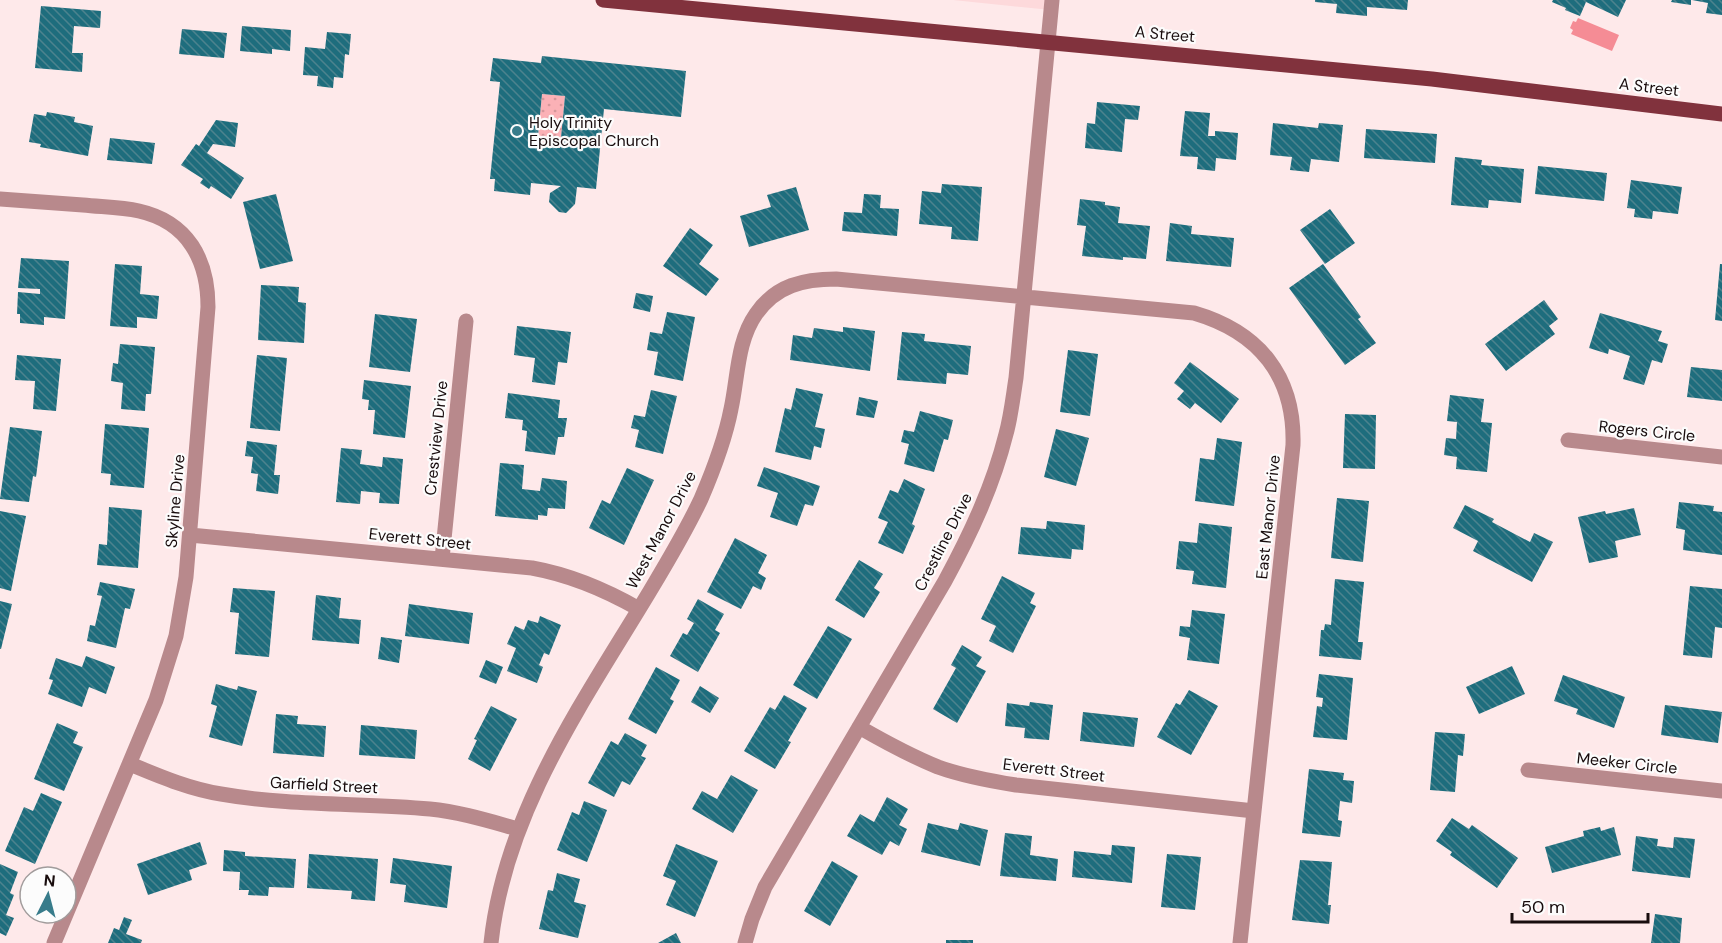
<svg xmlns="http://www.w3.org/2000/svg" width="1722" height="943" viewBox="0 0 1722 943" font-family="'DM Sans',sans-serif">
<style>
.built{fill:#fdd9db}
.garden{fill:url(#garden-dots)}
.water{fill:#f58c95}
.building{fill:url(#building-back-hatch);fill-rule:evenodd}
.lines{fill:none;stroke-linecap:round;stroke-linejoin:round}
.minor{stroke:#b8898c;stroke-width:15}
.major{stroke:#81323d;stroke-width:15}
.poi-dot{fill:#387c8b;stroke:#fcfcfc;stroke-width:2}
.labels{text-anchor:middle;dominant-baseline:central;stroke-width:4.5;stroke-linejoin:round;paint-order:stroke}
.street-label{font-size:16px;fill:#180c0d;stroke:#fcfcfc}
.poi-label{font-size:16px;fill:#180c0d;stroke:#fcfcfc;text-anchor:start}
</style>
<defs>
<pattern id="garden-dots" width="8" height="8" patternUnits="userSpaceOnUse" patternTransform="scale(1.5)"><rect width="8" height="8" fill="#fbb1b6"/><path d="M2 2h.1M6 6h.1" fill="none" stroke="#d6979b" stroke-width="1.8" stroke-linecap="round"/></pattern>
<pattern id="building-back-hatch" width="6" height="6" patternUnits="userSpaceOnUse" patternTransform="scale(1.5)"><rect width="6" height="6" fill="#1e6d7d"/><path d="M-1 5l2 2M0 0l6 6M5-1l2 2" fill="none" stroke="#4d838e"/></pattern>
</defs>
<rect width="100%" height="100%" fill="#fee9ea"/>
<!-- built -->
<path class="built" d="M953,0h99l-1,10z"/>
<!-- garden -->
<path class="garden" d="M542,94l23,2 -5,52 -23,-2z"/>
<!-- water -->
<path class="water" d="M1578,18l41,17 -7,16 -41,-17 2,-4 -3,-2 3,-7 3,1z"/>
<!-- building -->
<path class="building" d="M1315,0h93l-1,10 -40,-3v9l-31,-3 1,-9 -22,-2z
M1553,0h73l-8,17 -32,-15 -6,14 -15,-6 1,-2 -14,-6z
M1672,0h19v5l-20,-3z
M1692,0h30v15l-16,-2 2,-10z
M41,6l60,5 -1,17 -26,-2 -2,27h11l-1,19 -47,-4z
M242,26l49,4 -1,21 -18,-2v5l-32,-3z
M182,29l45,4 -3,25 -45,-4z
M327,32l24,2 -2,21 -4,-1 -2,24 -9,-1 -1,11 -16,-2 1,-10 -15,-1 2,-28 20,2z
M542,56l144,15 -5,46 -77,-8 -8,80 -19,-2 -2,17 -9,9 -7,-1 -10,-10 1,-9 11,-7 -30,-3 -1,12 -36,-4 1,-12h-5l10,-97 -10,-1 3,-23 48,5zM542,94l23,2 -5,52 -23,-2z
M1097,102l43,4 -2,14 -13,-1 -3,33 -37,-4 2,-25 8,1z
M1185,111l25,2 -2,23h7v-5l23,2 -2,27 -20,-2 -1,13 -18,-2 1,-12 -18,-1z
M47,112l28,5 -1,5 19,4 -5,30 -48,-9 1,-3 -12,-2 5,-28 12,2z
M216,120l22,3 -3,24 -22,-3 -6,9 37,25 -13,21 -20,-13 -2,3 -9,-6 3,-4 -22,-14 15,-21 3,2z
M1273,123l45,5 1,-5 24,2 -4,37 -28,-3 -2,13 -19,-2 2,-13 -22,-2z
M1366,129l71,5 -2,29 -71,-5z
M110,138l45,5 -3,21 -45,-4z
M1455,157l27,3 -1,5 43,4 -3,34 -32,-3 -1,8 -37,-3z
M1538,166l69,7 -3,28 -69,-7z
M1631,180l51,7 -4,27 -25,-3 -1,8 -18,-2 1,-8 -8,-1z
M942,184l40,3 -4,54 -27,-2 1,-12 -33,-3 3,-33 19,2z
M796,187l13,43 -60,17 -9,-31 31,-9 -4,-12z
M276,194l17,67 -33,8 -17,-67z
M864,194l17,1 -1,13 19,1 -2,27 -55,-5 2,-19 18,1z
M1080,199l25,3v3l15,2 -2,16 32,3 -4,33 -23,-2v3l-41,-4 4,-30 -9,-1z
M1330,209l25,34 -30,21 -25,-34z
M1170,223l22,3 -1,8 43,4 -3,29 -65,-6z
M690,228l23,17 -14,19 20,15 -13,17 -43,-30z
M21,258l48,3 -4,58 -21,-2v8l-24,-2v-9h-3l1,-22 22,2v-5l-22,-1z
M115,264l27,2 -2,28 19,2 -2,23 -20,-2v11l-27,-2z
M1323,264l38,53 -3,2 18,24 -31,22 -56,-77z
M1720,264h2v57l-7,-1z
M261,285l38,2 -1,15 8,1 -2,40 -46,-3z
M636,293l17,3 -3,16 -17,-4z
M1544,300l14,19 -9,7 6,8 -49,37 -21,-27z
M667,312l28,5 -12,64 -29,-6 4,-23 -11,-2 3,-18 12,2z
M1600,313l62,18 -4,10 10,3 -6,19 -10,-3 -8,25 -21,-6 7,-23 -21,-7 -1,5 -19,-6z
M375,314l42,5 -7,53 -41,-5z
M517,326l54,6 -4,31 -9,-1 -3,23 -23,-3 3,-24 -21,-3z
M843,327l32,4 -5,40 -80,-11 3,-25 19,3 2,-10 29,4z
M902,332l23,2 -1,7 47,5 -3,29 -21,-2 -1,11 -49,-4z
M120,344l35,3 -4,47h-5l-1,17 -24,-2 2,-26 -12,-2 2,-18 5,1z
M1068,350l30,4 -8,62 -30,-4z
M17,355l44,4 -5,52 -23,-2 2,-28 -20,-1z
M257,355l30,3 -7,73 -30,-3z
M1190,362l49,37 -18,24 -26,-20 -5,6 -13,-10 7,-8 -10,-8z
M1691,367l31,3v31l-35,-4z
M364,380l47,6 -6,52 -32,-4 2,-24h-7l1,-10 -7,-1z
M796,388l27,6 -8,33 10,2 -4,19 -7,-2 -3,14 -36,-8 10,-44 6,2z
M651,390l26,6 -14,58 -28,-7 4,-17 -8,-2 3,-13 11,2z
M508,393l52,7 -2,18h9l-3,19h-6l-3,18 -30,-4 2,-20 -5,-1 1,-10 -18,-2z
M1450,395l34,4 -3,23 11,1 -5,49 -31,-3 1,-12 -13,-2 2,-17 10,1 1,-17 -10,-1z
M859,397l19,4 -4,17 -18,-3z
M920,411l33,9 -5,20 -4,-1 -10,33 -30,-8 5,-20 -8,-2 3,-12 10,2z
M1345,414l31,1 -1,54 -32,-1z
M105,424l44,4 -5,60 -34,-3 1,-11 -10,-1z
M10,427l32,4 -6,46 -3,-1 -4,26 -29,-3z
M1056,429l33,9 -13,48 -32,-9z
M1217,438l25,4 -8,64 -39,-5 5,-43 14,2z
M247,441l30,4 -3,30h6l-2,19 -22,-3 2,-17 -7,-1 2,-16 -8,-1z
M341,448l21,2 -2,14 22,3 1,-10 20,2 -4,45 -20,-1 1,-10 -19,-2 -1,13 -24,-2z
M500,463l24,2 -2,24 18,2 2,-13 25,3 -2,28 -17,-1 -1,8 -9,-1v5l-43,-4z
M764,467l56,19 -7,20 -8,-2 -8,22 -27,-9 8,-24 -21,-7z
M627,468l27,12 -30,65 -35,-17 13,-28 8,4z
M904,479l21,10 -13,35 3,2 -12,28 -25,-11 10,-21 -10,-4 12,-28 8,3z
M1337,498l32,3 -6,61 -32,-4z
M1679,502l35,4 -1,5 9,1v43l-39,-5 2,-20 -9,-2z
M1465,505l29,14 -2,3 38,20 4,-9 19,9 -21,40 -59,-31 5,-10 -25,-13z
M109,507l33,3 -4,58 -41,-3 2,-21 8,1z
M1634,508l7,27 -26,6 3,16 -29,6 -11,-46 27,-6 1,3z
M0,511l26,5 -15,75 -11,-3z
M1047,521l38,4 -2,25 -11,-1 -1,10 -53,-5 3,-27 25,2z
M1199,523l33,4 -6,61 -34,-4 2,-13 -18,-2 3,-28 18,2z
M735,538l32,17 -9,18 8,5 -5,12 -8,-4 -12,23 -34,-17z
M859,560l24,14 -9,14 6,4 -16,26 -29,-18z
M1002,576l33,17 -5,10 6,3 -23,47 -24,-12 7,-15 -15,-7z
M1335,579l29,3 -6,60h5l-2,18 -42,-4 2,-26h3l1,-6 6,1z
M100,582l35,7 -5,20 -5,-1 -9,40 -29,-7 3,-16 5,1 7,-30 -5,-1z
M1690,586l32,3v39l-7,-1 -3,31 -29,-3z
M233,588l42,3 -6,66 -34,-3 4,-41 -9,-1z
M316,595l25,3 -2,20 22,2 -2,24 -47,-4z
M698,599l26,15 -9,16 5,3 -22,39 -28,-16 13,-23 4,2 7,-12 -7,-4z
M0,601l12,3 -11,45h-1z
M409,604l64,9 -4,31 -64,-8z
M1192,610l33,4 -6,50 -32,-4 3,-22 -11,-2 1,-10 10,1z
M540,616l21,9 -12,30 -5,-2 -5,12 4,2 -6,16 -30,-12 9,-23 -9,-4 8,-18 9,4 4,-10 10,3z
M828,626l24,13 -35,60 -24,-14z
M381,637l21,3 -3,23 -21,-4z
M962,645l20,12 -6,9 10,5 -29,52 -24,-14 23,-41 -5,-3z
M86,656l29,11 -9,27 -17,-7 -7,20 -34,-13 5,-14 -4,-1 7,-21 26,9z
M486,660l17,7 -7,17 -17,-7z
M1512,666l13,28 -46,20 -13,-27z
M656,667l24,13 -10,19 4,2 -18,33 -28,-15z
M1319,674l34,4 -6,62 -34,-3 4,-31 5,1 1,-9 -7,-1z
M1563,675l62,22 -11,31 -38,-14 2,-5 -24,-8z
M216,684l21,6 1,-4 19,5 -15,55 -33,-9 8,-31 -6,-2z
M700,686l19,12 -9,15 -19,-11z
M1189,690l29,16 -27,49 -34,-18 19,-34 4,2z
M784,695l23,13 -19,33 3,1 -16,27 -31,-18 26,-44 5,3z
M1030,702l23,3 -4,35 -25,-2 1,-10 -20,-2 2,-23 22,3z
M1665,705l57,7 -4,31 -57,-8z
M491,706l26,13 -27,52 -22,-12 9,-19 -3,-1z
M1083,712l55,6 -4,29 -54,-6z
M276,714l22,2 -1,8 29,2 -2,31 -51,-4z
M57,723l21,9 -5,11 10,4 -19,44 -30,-12z
M361,725l56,5 -2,29 -56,-4z
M1435,732l30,2 -2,22 -5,-1 -3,37 -25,-2z
M625,733l22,12 -6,11 5,2 -16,27 -8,-4 -8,16 -26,-14 23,-42 7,4z
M1309,769l35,4 -1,7 11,1 -2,22 -12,-2 -2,19 4,1 -2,16 -38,-4z
M731,775l27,15 -25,43 -41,-24 10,-18 15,8z
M41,793l21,9 -27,62 -30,-13 19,-44 9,4z
M887,797l21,12 -9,16 8,4 -8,17 -9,-5 -8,14 -35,-19 13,-22 14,8z
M584,801l23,9 -20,52 -30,-12 15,-38 7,3z
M1452,818l17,11 3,-4 46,33 -21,30 -47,-33 2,-3 -16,-11z
M928,823l30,7 2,-7 28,7 -8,36 -59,-14z
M1600,827l1,4 13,-4 7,28 -69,18 -7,-26 39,-11 -1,-5z
M1005,833l27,3 -2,19 28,4 -2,22 -56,-5z
M1636,836l22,3 -1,7 16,2 1,-11 21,2 -5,39 -58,-7z
M200,842l7,22 -18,6 3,10 -44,15 -11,-31z
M676,844l42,17 -23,56 -29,-12 10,-24 -13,-5z
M1112,845l23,2 -3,36 -60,-6 2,-26 37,4z
M224,850l21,2v4l51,3 -2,29 -25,-1 -1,9 -20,-1 1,-5h-10l1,-18 -17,-1z
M309,854l69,5 -3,42 -24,-2 1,-8 -45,-3z
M1167,854l34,3 -6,53 -34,-3z
M393,858l59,8 -5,42 -43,-6 2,-17 -16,-2z
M1300,860l32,2 -4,43h3l-2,19 -37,-4z
M832,861l26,15 -28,50 -26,-15z
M0,864l18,8 -8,21 4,2 -8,20 8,3 -8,18 -6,-3z
M557,873l23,6 -6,23 12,3 -8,33 -39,-9 9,-39 5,1z
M1655,914l27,4 -2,25h-29z
M124,917l8,3 -6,14 16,6 -1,3h-33l6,-15 5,2z
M676,933l5,10h-23z
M946,940h27v3h-27z"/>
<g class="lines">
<!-- minor -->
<path class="minor" d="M0,199c28,2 56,4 83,6 19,2 38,2 56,6 49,11 69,49 69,96l-22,270 -10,59 -20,64 -102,243
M1568,440l154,17
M190,535l342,33c39,7 72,21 107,41
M442,559l24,-238
M859,727c26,15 52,29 79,40 25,9 52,14 78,18l238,26
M130,764c29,12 59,25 91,30 68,12 139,9 209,15 30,3 59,12 88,20
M1528,770l194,21
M491,943c14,-132 93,-242 159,-352 18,-30 36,-60 51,-92 12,-28 24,-59 30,-90 7,-32 6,-68 25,-95 20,-29 48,-35 80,-35l358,34c65,19 101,63 99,132l-53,498
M745,943l7,-24 13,-32 180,-306c26,-48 48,-95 61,-147 5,-18 7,-37 10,-56l36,-378"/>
<!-- major -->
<path class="major" d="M603,0l829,79 290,35"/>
</g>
<!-- markers -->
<circle class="poi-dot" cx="517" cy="131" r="6"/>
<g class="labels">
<!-- street labels -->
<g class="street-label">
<text transform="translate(1165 34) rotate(5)">A Street</text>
<text transform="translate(1649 87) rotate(7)">A Street</text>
<text transform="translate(1647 431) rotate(6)">Rogers Circle</text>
<text transform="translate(436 438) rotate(-84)">Crestview Drive</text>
<text transform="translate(175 501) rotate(-85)">Skyline Drive</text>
<text transform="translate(1268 517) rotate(-84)">East Manor Drive</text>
<text transform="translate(661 530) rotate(-62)">West Manor Drive</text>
<text transform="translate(420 539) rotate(6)">Everett Street</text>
<text transform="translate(943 542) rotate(-63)">Crestline Drive</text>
<text transform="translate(1627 763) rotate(6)">Meeker Circle</text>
<text transform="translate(1054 770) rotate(7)">Everett Street</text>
<text transform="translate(324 785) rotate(3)">Garfield Street</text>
</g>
<!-- poi labels -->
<g class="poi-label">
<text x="529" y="122">Holy Trinity<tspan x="529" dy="18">Episcopal Church</tspan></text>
</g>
</g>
<!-- north arrow -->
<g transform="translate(48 895) rotate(6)"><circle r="28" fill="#fcfcfc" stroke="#a19c9c" stroke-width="1.5"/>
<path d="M0-4.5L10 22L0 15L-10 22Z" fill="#387c8b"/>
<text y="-9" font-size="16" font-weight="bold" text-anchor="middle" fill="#180c0d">N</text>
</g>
<!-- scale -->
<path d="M1512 913v9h136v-9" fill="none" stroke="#180c0d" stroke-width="3"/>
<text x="1521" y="913" font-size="18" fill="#180c0d" stroke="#fcfcfc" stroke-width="4.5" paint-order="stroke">50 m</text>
</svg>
